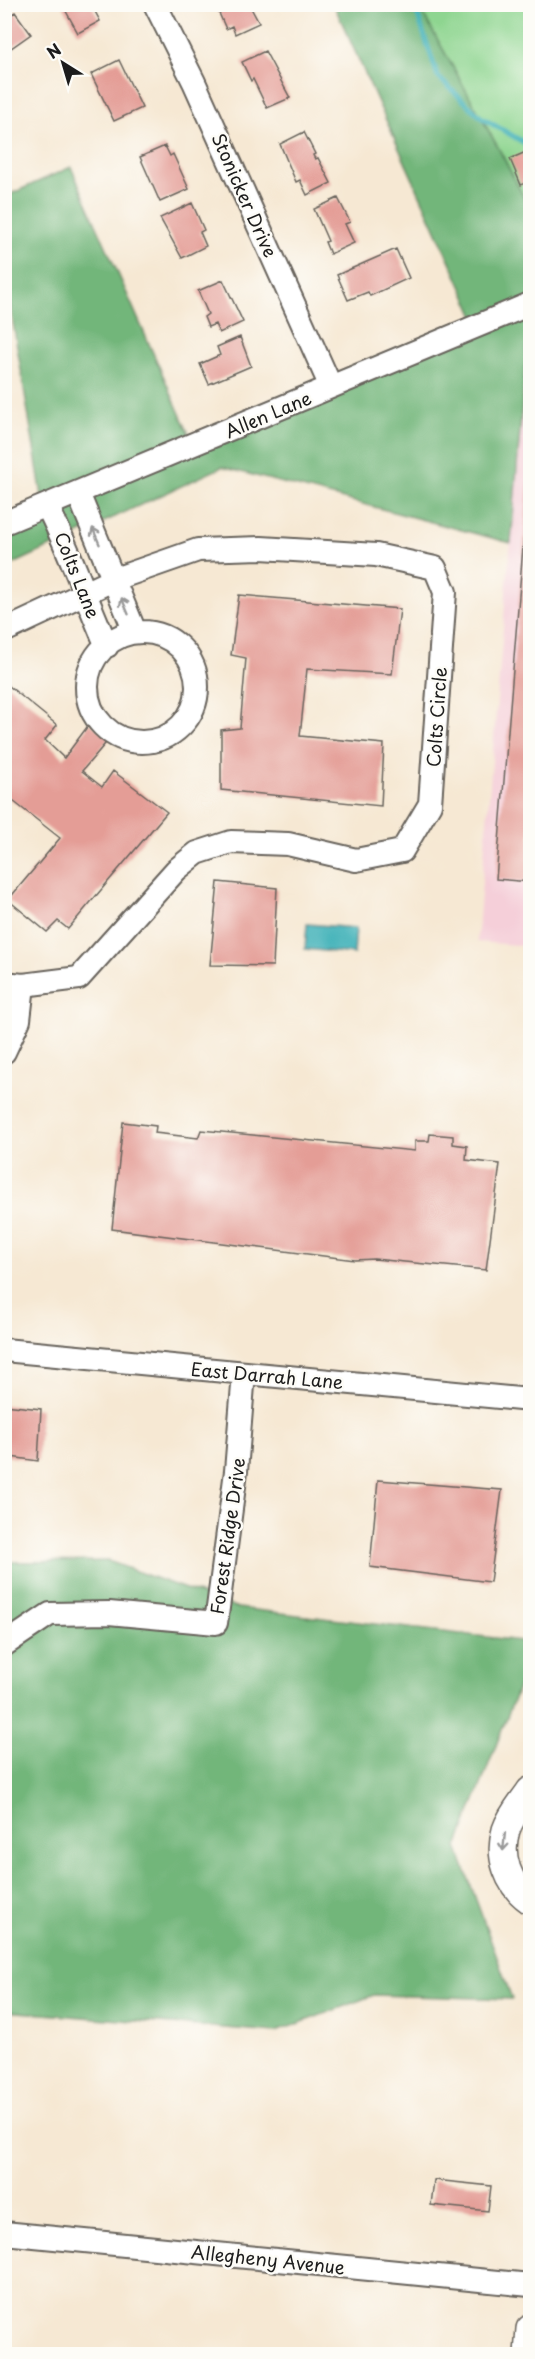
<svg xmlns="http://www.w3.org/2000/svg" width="535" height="2359" viewBox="0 0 535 2359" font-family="'Playpen Sans',sans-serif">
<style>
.built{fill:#f5cfd9}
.green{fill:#8ed590;stroke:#557856;stroke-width:1.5}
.forest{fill:#72b67a;stroke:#47694b;stroke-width:1.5}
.water{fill:#42b2b9;stroke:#2f676a;stroke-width:1.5}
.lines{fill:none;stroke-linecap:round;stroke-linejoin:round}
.stream{stroke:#42b2b9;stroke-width:5}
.building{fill:#e49d96}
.minor-casing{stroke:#68635c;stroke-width:26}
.major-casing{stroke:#68635c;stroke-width:30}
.minor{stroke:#fff;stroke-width:22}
.major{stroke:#fff;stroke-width:27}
.oneway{stroke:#999}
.labels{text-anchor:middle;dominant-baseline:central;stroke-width:5;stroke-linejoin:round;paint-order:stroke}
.street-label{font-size:18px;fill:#1c1c1c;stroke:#fdfcf7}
</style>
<rect width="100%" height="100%" fill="#fdfcf7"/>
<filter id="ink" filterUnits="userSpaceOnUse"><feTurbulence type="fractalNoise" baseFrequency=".0167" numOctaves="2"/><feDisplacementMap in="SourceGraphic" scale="12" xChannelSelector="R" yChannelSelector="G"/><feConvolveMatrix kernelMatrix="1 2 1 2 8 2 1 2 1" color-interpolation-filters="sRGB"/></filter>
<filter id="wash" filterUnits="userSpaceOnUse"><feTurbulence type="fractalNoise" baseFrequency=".008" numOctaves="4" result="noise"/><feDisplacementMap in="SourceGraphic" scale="24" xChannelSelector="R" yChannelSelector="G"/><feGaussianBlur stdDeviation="1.35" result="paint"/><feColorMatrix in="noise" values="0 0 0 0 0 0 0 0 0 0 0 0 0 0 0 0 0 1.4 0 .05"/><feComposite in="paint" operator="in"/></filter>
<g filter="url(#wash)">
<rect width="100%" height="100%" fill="#f6e8d3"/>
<!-- built -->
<path class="built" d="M530,304v642l-53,-4z"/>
<!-- green -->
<path class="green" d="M418,5h112v205l-30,-59z"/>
<!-- forest -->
<path class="forest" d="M334,5h84l82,146 30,59v94l-19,239 -289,-76 -217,101v-37l40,-17 -40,-239 -1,-78 67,-30 125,283 285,-120z
M108,1561l130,47 292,34v15l-73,190 55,152 -138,-4 -98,37 -271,-21 -1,-449z"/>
<!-- water -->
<path class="water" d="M307,924l49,4 -2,26 -49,-5z"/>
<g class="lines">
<!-- stream -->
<path class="stream" d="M414,4l24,73 44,41 48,28"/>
</g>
<g id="blocks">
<!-- building -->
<path class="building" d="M62,4h29l9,17 -22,12z
M215,4h42l-6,4 8,15 -24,11 -3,-8 -6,3z
M15,12l16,22 -27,19v-34z
M265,51l25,47 -23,10 -14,-29 -2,2 -9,-19z
M119,60l23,48 -28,13 -23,-47z
M304,132l11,22 -2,1 2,4 3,-1 13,25 -24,12 -7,-15 -4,2 -16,-38z
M165,146l5,10 3,-2 16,35 -29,13 -20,-45z
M528,151l2,6v24l-9,4 -11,-26z
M338,198l12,24 -5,2 9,19 -24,11 -5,-12 3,-1 -14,-32z
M192,203l12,27 -4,2 6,14 -24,12 -22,-40z
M396,249l13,29 -39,18 -2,-4 -20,8 -11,-25z
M223,280l20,42 -24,11 -4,-9 -7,3 -4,-10 4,-3 -10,-23z
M240,337l11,29 -42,18 -9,-20 20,-9 -3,-8z
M529,473h1v409l-34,-3z
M239,595l161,14 -8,65 -85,-5 -7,67 84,8 -3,62 -160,-16v-60l19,-2 6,-70 -15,-3z
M4,682l53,43 -12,15 19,18 26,-35 20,15 -28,33 20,16 11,-16 54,41 -99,117 -10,-8 -11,11 -39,-32 52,-62 -56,-44z
M218,882l59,6 -4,78 -63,-1z
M123,1122l33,4 -1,7 43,5 3,-8 214,21v-10h14l1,-7 23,2v8l14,2 -1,14 34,4 -14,106 -112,-11 -19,1 -243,-31z
M4,1405l37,4 -3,52 -34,-5z
M378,1480l124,10 -12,92 -120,-15z
M434,2180l57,6 -3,25 -57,-6z"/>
</g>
</g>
<g filter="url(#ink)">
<use href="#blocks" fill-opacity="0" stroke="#68635c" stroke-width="1.5"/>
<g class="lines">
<defs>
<path id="minor" d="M155,4l39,78 137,305
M78,493l57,139
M47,506c23,45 39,93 60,140
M4,523l526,-219
M4,631l111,-52 83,-29 63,-2 115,7 59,13 10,24 -15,212 -28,47 -46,9 -68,-16 -57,-2 -34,11 -21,17 -97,108 -56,7 -19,-2
M87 687a55 55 0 1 1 110 0a55 55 0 1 1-110 0Z
M4,1052l15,-32 4,-35
M4,1350l526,50
M4,1645l46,-31 59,-1 107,10 20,-152 8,-98
M4,2233l526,52"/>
<path id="major" d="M530,1791c-8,12 -19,24 -24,39 -8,26 2,55 24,70
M528,2354l2,-25"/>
</defs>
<!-- minor casing -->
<use href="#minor" class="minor-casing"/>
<!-- major casing -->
<use href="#major" class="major-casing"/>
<!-- minor -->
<use href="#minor" class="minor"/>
<!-- major -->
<use href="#major" class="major"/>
</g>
<!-- one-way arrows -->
<defs><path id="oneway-shaft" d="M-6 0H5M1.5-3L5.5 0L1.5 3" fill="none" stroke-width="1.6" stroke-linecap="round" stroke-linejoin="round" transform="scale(1.5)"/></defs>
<g class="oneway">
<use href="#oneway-shaft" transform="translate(96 536) rotate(-113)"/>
<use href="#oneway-shaft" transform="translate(125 606) rotate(-113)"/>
<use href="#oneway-shaft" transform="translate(504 1842) rotate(96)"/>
</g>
</g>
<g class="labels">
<!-- street labels -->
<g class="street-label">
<text transform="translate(245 195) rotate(66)">Stonicker Drive</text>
<text transform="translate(268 414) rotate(-23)">Allen Lane</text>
<text transform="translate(78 575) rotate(68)">Colts Lane</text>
<text transform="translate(436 717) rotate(-86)">Colts Circle</text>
<text transform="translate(267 1375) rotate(5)">East Darrah Lane</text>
<text transform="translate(227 1536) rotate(-82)">Forest Ridge Drive</text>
<text transform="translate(268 2259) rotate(6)">Allegheny Avenue</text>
</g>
</g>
<!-- margin -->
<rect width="535" height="2359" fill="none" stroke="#fdfcf7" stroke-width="24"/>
<!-- north arrow -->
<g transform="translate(63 63) rotate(323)" stroke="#fdfcf7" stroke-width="4.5" paint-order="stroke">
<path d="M0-4.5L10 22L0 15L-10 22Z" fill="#1c1c1c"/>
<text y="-9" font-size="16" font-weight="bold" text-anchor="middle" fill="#1c1c1c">N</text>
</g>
</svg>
